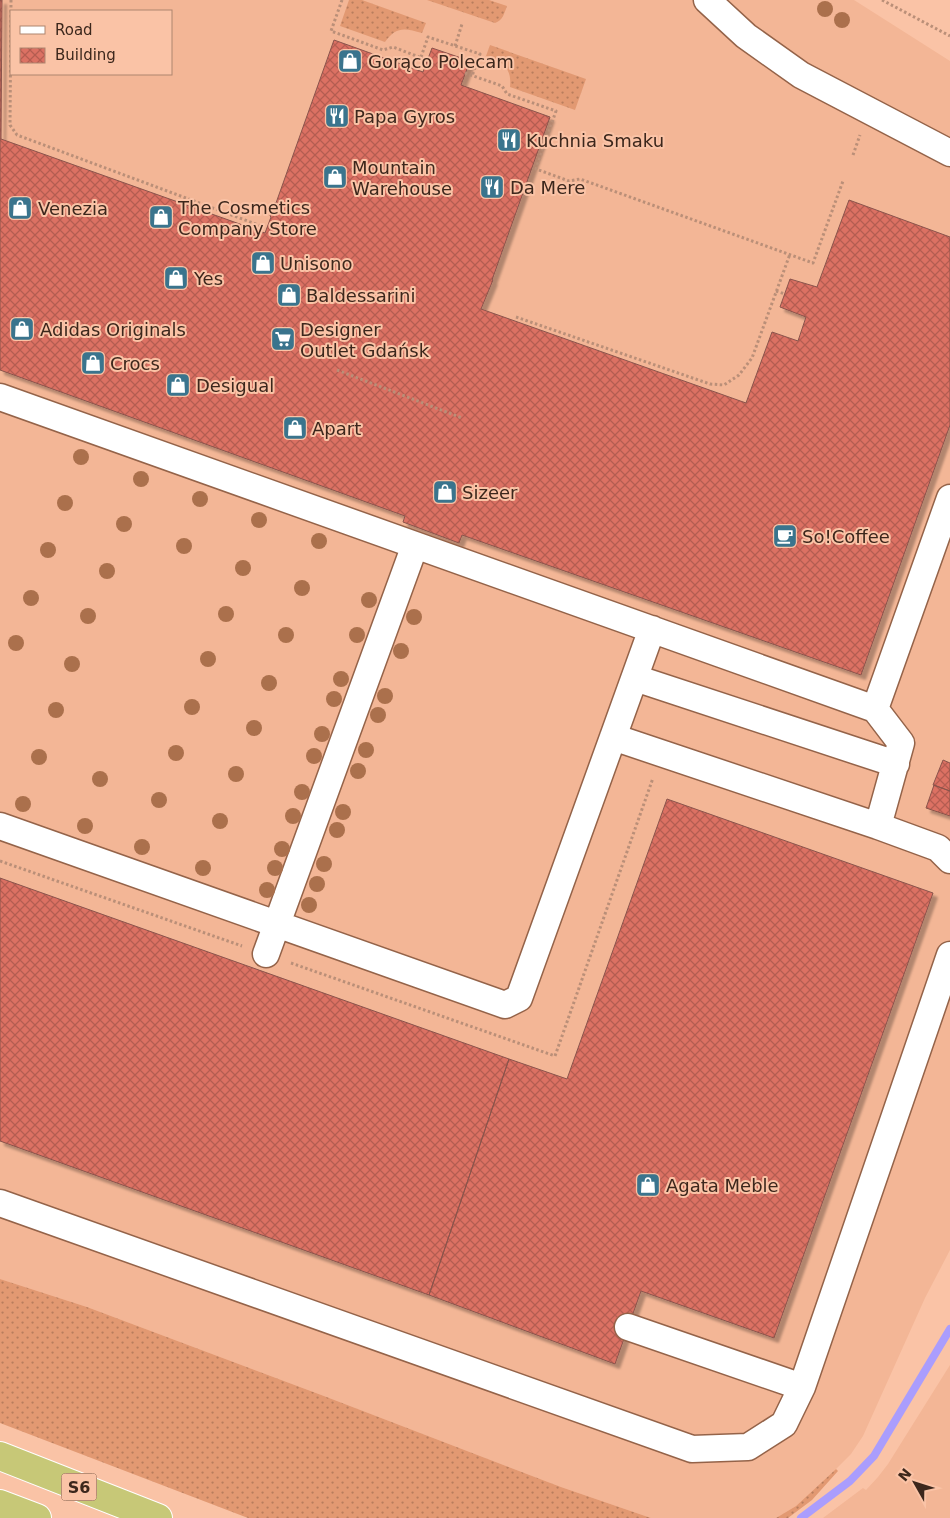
<svg xmlns="http://www.w3.org/2000/svg" width="950" height="1518" viewBox="0 0 950 1518" font-family="'DejaVu Sans',sans-serif">
<style>
.built{fill:#f3b696;fill-rule:evenodd}
.grass{fill:url(#grass-dots)}
.lines{fill:none;stroke-linecap:round;stroke-linejoin:round}
.stream{stroke:#aa9dfd;stroke-width:8}
.building{fill:url(#building-cross-hatch);stroke:#8a544c;filter:url(#shadow)}
.minor-casing{stroke:#946349;stroke-width:29}
.highway-casing{stroke:#fff;stroke-width:30}
.path{stroke:#ba8f78;stroke-width:3;stroke-dasharray:2.5 2.5;stroke-linecap:butt}
.minor{stroke:#fff;stroke-width:26}
.highway{stroke:#c7c877;stroke-width:28}
.tree{fill:#ab704c}
.labels{text-anchor:middle;dominant-baseline:central;stroke-width:4;stroke-linejoin:round;paint-order:stroke}
.shield{fill:#fac3a6;stroke:#755645;stroke-width:1}
.shield-label{font-size:16px;font-weight:bold;fill:#3c271c}
.poi-label{font-size:18px;fill:#3c271c;stroke:#fac3a6;text-anchor:start}
</style>
<defs>
<pattern id="grass-dots" width="8" height="8" patternUnits="userSpaceOnUse" patternTransform="scale(1.25)"><rect width="8" height="8" fill="#e29972"/><path d="M2 2h.1M6 6h.1" fill="none" stroke="#b87d5d" stroke-width="1.8" stroke-linecap="round"/></pattern>
<pattern id="building-cross-hatch" width="8" height="8" patternUnits="userSpaceOnUse" patternTransform="scale(1.25)"><rect width="8" height="8" fill="#dc7163"/><path d="M0 0l8 8M0 8l8-8" fill="none" stroke="#b45d51"/></pattern>
<filter id="shadow"><feDropShadow dx="4.5" dy="4.5" stdDeviation="1" flood-color="#0004"/></filter>
</defs>
<rect width="100%" height="100%" fill="#fac3a6"/>
<!-- built -->
<path class="built" d="M0,0h854l96,61v1189l-25,48 -62,138 -12,18 -15,15 -40,37 -20,12h-125l-90,-31 -237,-91 -237,-89 -87,-28zM11,11h160v63h-160z
M950,1365v153h-127l40,-30 3,2 12,-13 10,-13z"/>
<!-- grass -->
<path class="grass" d="M349,0h13l64,23 -4,10c-17,-5 -26,-7 -37,9l-45,-16z
M427,0h62l18,6c-3,8 -4,14 -12,17z
M490,45l96,34 -11,31 -65,-23c2,-19 -7,-25 -24,-31z
M0,1279l87,28 237,89 237,91 90,31h-403l-248,-95z
M836,1469l2,2 -26,29 -24,18h-12l20,-12z"/>
<g class="lines">
<!-- stream -->
<path class="stream" d="M801,1518l49,-37 24,-25 76,-127"/>
</g>
<!-- building -->
<path class="building" d="M0,0h2l-1,139 264,94 6,-16 -1,-1 5,-14 1,1 58,-163 89,32 9,-24 38,13 -9,24 89,32 -58,163h1l-12,29 265,94 26,-71 26,9 8,-24 -26,-10 10,-28 27,8 32,-87 101,37v188l-89,250 -399,-140 -3,8 -56,-21 2,-6 -405,-146z
M943,760l7,3v28l-17,-6z
M934,785l16,6v25l-24,-8z
M667,799l266,94 -159,445 -133,-47 -26,73 -186,-69 80,-236 58,20z
M0,878l509,181 -80,236 -429,-154z"/>
<g class="lines">
<defs>
<path id="minor" d="M707,0l39,36 55,39 149,78
M0,397l875,312 26,34 -23,83 60,22 12,12
M635,678l261,86
M875,709l75,-211
M613,737l265,89
M0,826l505,179 14,-7 133,-369
M266,954l149,-409
M0,1203l692,246 56,-2 36,-23 18,-37 148,-432
M628,1327l174,60"/>
<path id="highway" d="M0,1456l158,62
M0,1504l37,14"/>
</defs>
<!-- minor casing -->
<use href="#minor" class="minor-casing"/>
<!-- highway casing -->
<use href="#highway" class="highway-casing"/>
<!-- path -->
<path class="path" d="M11,0l-1,125 7,10 244,91
M342,0l-11,31 52,19 10,-3 34,13
M882,0l68,36
M455,46l7,-22
M421,57l7,-20 52,17 -8,22
M465,73l37,13 5,8 49,17 -20,58 33,12 11,-2 14,5 219,79 30,-82
M853,155l7,-20
M776,291l9,3
M516,317l194,67 14,1 15,-10 13,-17 38,-104
M337,370l125,48
M0,861l242,85
M291,963l264,93 98,-278"/>
<!-- minor -->
<use href="#minor" class="minor"/>
<!-- highway -->
<use href="#highway" class="highway"/>
</g>
<!-- trees -->
<g class="tree">
<circle cx="825" cy="9" r="8"/>
<circle cx="842" cy="20" r="8"/>
<circle cx="81" cy="457" r="8"/>
<circle cx="141" cy="479" r="8"/>
<circle cx="200" cy="499" r="8"/>
<circle cx="65" cy="503" r="8"/>
<circle cx="259" cy="520" r="8"/>
<circle cx="124" cy="524" r="8"/>
<circle cx="319" cy="541" r="8"/>
<circle cx="184" cy="546" r="8"/>
<circle cx="48" cy="550" r="8"/>
<circle cx="243" cy="568" r="8"/>
<circle cx="107" cy="571" r="8"/>
<circle cx="302" cy="588" r="8"/>
<circle cx="31" cy="598" r="8"/>
<circle cx="369" cy="600" r="8"/>
<circle cx="226" cy="614" r="8"/>
<circle cx="88" cy="616" r="8"/>
<circle cx="414" cy="617" r="8"/>
<circle cx="286" cy="635" r="8"/>
<circle cx="357" cy="635" r="8"/>
<circle cx="16" cy="643" r="8"/>
<circle cx="401" cy="651" r="8"/>
<circle cx="208" cy="659" r="8"/>
<circle cx="72" cy="664" r="8"/>
<circle cx="341" cy="679" r="8"/>
<circle cx="269" cy="683" r="8"/>
<circle cx="385" cy="696" r="8"/>
<circle cx="334" cy="699" r="8"/>
<circle cx="192" cy="707" r="8"/>
<circle cx="56" cy="710" r="8"/>
<circle cx="378" cy="715" r="8"/>
<circle cx="254" cy="728" r="8"/>
<circle cx="322" cy="734" r="8"/>
<circle cx="366" cy="750" r="8"/>
<circle cx="176" cy="753" r="8"/>
<circle cx="314" cy="756" r="8"/>
<circle cx="39" cy="757" r="8"/>
<circle cx="358" cy="771" r="8"/>
<circle cx="236" cy="774" r="8"/>
<circle cx="100" cy="779" r="8"/>
<circle cx="302" cy="792" r="8"/>
<circle cx="159" cy="800" r="8"/>
<circle cx="23" cy="804" r="8"/>
<circle cx="343" cy="812" r="8"/>
<circle cx="293" cy="816" r="8"/>
<circle cx="220" cy="821" r="8"/>
<circle cx="85" cy="826" r="8"/>
<circle cx="337" cy="830" r="8"/>
<circle cx="142" cy="847" r="8"/>
<circle cx="282" cy="849" r="8"/>
<circle cx="324" cy="864" r="8"/>
<circle cx="203" cy="868" r="8"/>
<circle cx="275" cy="868" r="8"/>
<circle cx="317" cy="884" r="8"/>
<circle cx="267" cy="890" r="8"/>
<circle cx="309" cy="905" r="8"/>
</g>
<!-- icons -->
<defs>
<symbol id="shop-square" viewBox="-11 -11 22 22"><rect x="-9" y="-9" width="18" height="18" rx="4" fill="#3a748d" stroke="#fac3a6"/><path d="M-5-2.5h2.3a2.7 3.5 0 0 1 5.4 0H5L5.5 6h-11ZM-1.5-2.5h3a1.5 2.3 0 0 0-3 0Z" fill="#fff"/></symbol>
<symbol id="restaurant-square" viewBox="-11 -11 22 22"><rect x="-9" y="-9" width="18" height="18" rx="4" fill="#3a748d" stroke="#fac3a6"/><path d="M-5-6h1v4h1v-4h1v4h1v-4h1v5L-1.5 .5V6h-2V.5L-5-1ZM5-6V6H3V1.5H1.5Q1.5-4 5-6Z" fill="#fff"/></symbol>
<symbol id="supermarket-square" viewBox="-11 -11 22 22"><rect x="-9" y="-9" width="18" height="18" rx="4" fill="#3a748d" stroke="#fac3a6"/><path d="M-6-5.5h2.5l.6 2H6L4.5 2H-2.5L-4.4-4H-6ZM-1.5 3.2a1.3 1.3 0 1 0 .1 0ZM3 3.2a1.3 1.3 0 1 0 .1 0Z" fill="#fff"/></symbol>
<symbol id="cafe-square" viewBox="-11 -11 22 22"><rect x="-9" y="-9" width="18" height="18" rx="4" fill="#3a748d" stroke="#fac3a6"/><path d="M-5.5-4.5H6V0H3Q3 3.5 0 3.5H-2.5Q-5.5 3.5-5.5 0ZM3-3.2v2h1.7v-2ZM-6 4.5H4V6H-6Z" fill="#fff"/></symbol>
</defs>
<g fill-rule="evenodd">
<use href="#shop-square" x="336" y="47" width="28" height="28"/>
<use href="#restaurant-square" x="323" y="102" width="28" height="28"/>
<use href="#restaurant-square" x="495" y="126" width="28" height="28"/>
<use href="#shop-square" x="321" y="163" width="28" height="28"/>
<use href="#restaurant-square" x="478" y="173" width="28" height="28"/>
<use href="#shop-square" x="6" y="194" width="28" height="28"/>
<use href="#shop-square" x="147" y="203" width="28" height="28"/>
<use href="#shop-square" x="249" y="249" width="28" height="28"/>
<use href="#shop-square" x="162" y="264" width="28" height="28"/>
<use href="#shop-square" x="275" y="281" width="28" height="28"/>
<use href="#shop-square" x="8" y="315" width="28" height="28"/>
<use href="#supermarket-square" x="269" y="325" width="28" height="28"/>
<use href="#shop-square" x="79" y="349" width="28" height="28"/>
<use href="#shop-square" x="164" y="371" width="28" height="28"/>
<use href="#shop-square" x="281" y="414" width="28" height="28"/>
<use href="#shop-square" x="431" y="478" width="28" height="28"/>
<use href="#cafe-square" x="771" y="522" width="28" height="28"/>
<use href="#shop-square" x="634" y="1171" width="28" height="28"/>
</g>
<g class="labels">
<!-- shield labels -->
<rect class="shield" x="61.5" y="1473.5" width="35" height="27" rx="4"/>
<g class="shield-label">
<text x="79" y="1487">S6</text>
</g>
<!-- poi labels -->
<g class="poi-label">
<text x="368" y="61">Gorąco Polecam</text>
<text x="354" y="116">Papa Gyros</text>
<text x="526" y="140">Kuchnia Smaku</text>
<text x="352" y="167">Mountain<tspan x="352" dy="21">Warehouse</tspan></text>
<text x="510" y="187">Da Mere</text>
<text x="178" y="207">The Cosmetics<tspan x="178" dy="21">Company Store</tspan></text>
<text x="38" y="208">Venezia</text>
<text x="280" y="263">Unisono</text>
<text x="194" y="278">Yes</text>
<text x="306" y="295">Baldessarini</text>
<text x="40" y="329">Adidas Originals</text>
<text x="300" y="329">Designer<tspan x="300" dy="21">Outlet Gdańsk</tspan></text>
<text x="110" y="363">Crocs</text>
<text x="196" y="385">Desigual</text>
<text x="312" y="428">Apart</text>
<text x="462" y="492">Sizeer</text>
<text x="802" y="536">So!Coffee</text>
<text x="666" y="1185">Agata Meble</text>
</g>
</g>
<!-- legend -->
<rect x="10" y="10" width="162" height="65" fill="#fac3a6" stroke="#ae856f"/>
<rect x="20" y="26" width="25" height="8" fill="#ffffff" stroke="#ae856f"/>
<text x="55" y="35" font-size="15" fill="#3c271c">Road</text>
<rect x="20" y="48" width="25" height="15" fill="url(#building-cross-hatch)" stroke="#ae856f"/>
<text x="55" y="60" font-size="15" fill="#3c271c">Building</text>
<!-- north arrow -->
<g transform="translate(915 1483) rotate(309)" stroke="#fac3a6" stroke-width="4" paint-order="stroke">
<path d="M0-4L9 19L0 12L-9 19Z" fill="#3c271c"/>
<text y="-8" font-size="14" font-weight="bold" text-anchor="middle" fill="#3c271c">N</text>
</g>
</svg>
